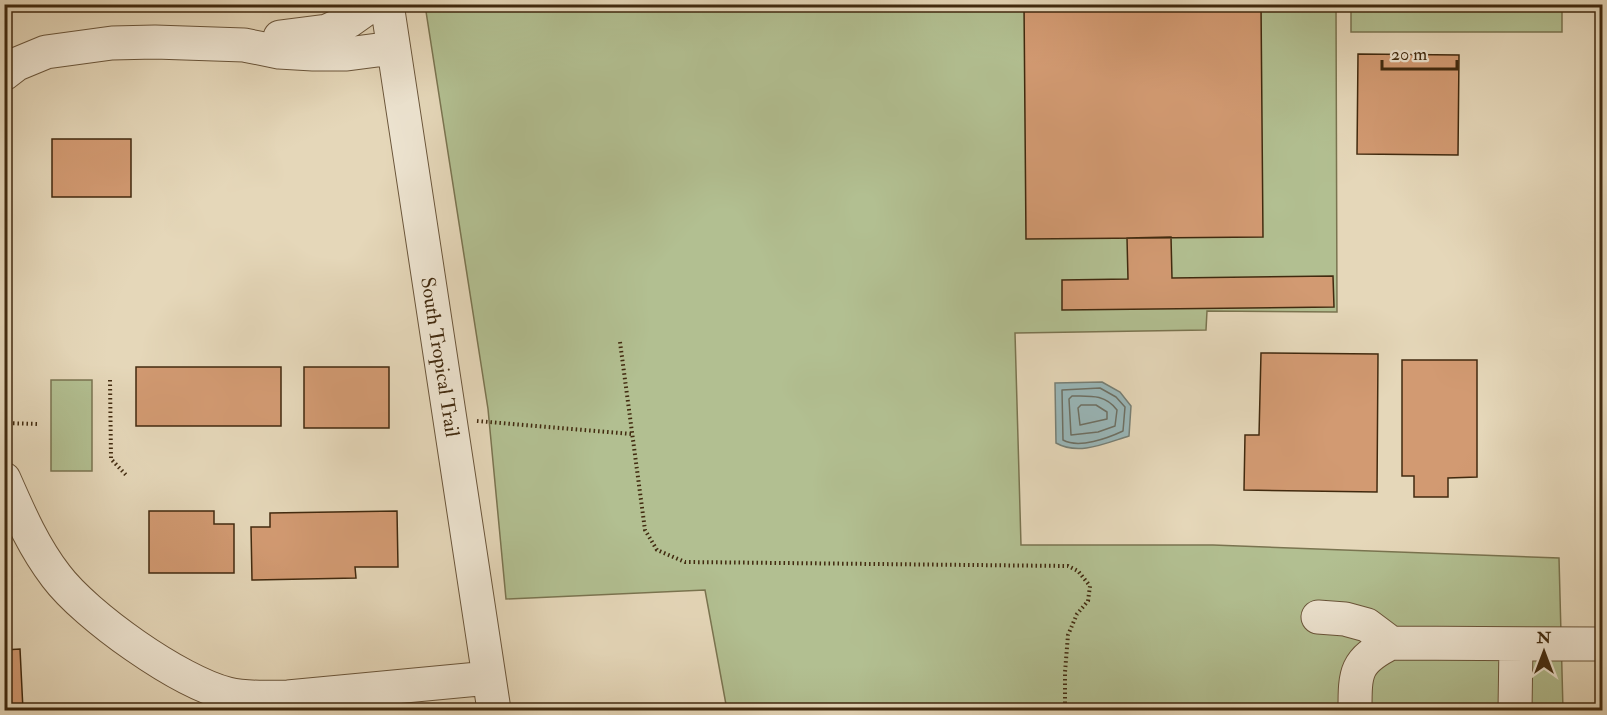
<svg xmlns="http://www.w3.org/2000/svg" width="1607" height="715" viewBox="0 0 1607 715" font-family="'IM FELL Double Pica',serif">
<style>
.green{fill:#b2bf91;stroke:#7a7450;stroke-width:1.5}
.water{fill:#99b7b9;stroke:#767f75;stroke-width:1.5}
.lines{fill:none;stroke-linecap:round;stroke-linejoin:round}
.shore{stroke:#6d7064;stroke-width:1.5}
.building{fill:#d29a72;stroke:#412a0f;stroke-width:1.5}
.minor-casing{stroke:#6a553a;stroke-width:35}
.path{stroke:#412a0f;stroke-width:4;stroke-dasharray:1.5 3;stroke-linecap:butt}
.minor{stroke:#eee5d2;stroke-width:33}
.labels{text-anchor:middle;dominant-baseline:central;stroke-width:6;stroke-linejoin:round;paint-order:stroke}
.street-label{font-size:20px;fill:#412a0f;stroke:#eee5d2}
</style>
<rect width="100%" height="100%" fill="#e5d7b9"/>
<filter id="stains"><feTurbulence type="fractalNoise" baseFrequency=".00333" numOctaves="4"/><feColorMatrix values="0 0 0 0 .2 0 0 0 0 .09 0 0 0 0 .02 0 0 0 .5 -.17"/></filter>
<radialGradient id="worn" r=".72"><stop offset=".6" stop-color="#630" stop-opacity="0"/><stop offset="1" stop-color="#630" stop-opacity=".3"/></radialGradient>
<!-- green -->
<path class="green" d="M425,5h911l1,307 -130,-1 -1,19 -191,3 6,212h192l346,13 4,152h-836l-22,-120 -199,9 -18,-190z
M1351,5h211v27h-211z
M51,380h41v91h-41z"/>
<!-- water -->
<path class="water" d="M1102,382l18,10 11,14 -2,30c-23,7 -50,20 -73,7l-1,-60z"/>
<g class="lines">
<!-- shore -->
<path class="shore" d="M1100,388l16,9 9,10 -2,24c-15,7 -44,18 -60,9l-1,-50z
M1072,396c18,0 33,-2 45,14l-2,16 -17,6 -27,3 -2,-36z
M1081,405h15l11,7v7l-27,6 -2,-17z"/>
</g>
<!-- building -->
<path class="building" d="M1024,4h237l2,233 -237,2z
M1358,54l101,1 -1,100 -101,-1z
M52,139h79v58h-79z
M1171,237l1,41 161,-2 1,31 -272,3v-30l66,-1 -1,-41z
M1261,353l117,1 -1,138 -133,-2 1,-55h14z
M1402,360h75v117l-29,1v19h-34v-21h-12z
M136,367h145v59h-145z
M304,367h85v61h-85z
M149,511h65v13h20v49h-85z
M397,511l1,56h-43l1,11 -104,2 -1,-53h19v-14z
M20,649l3,61h-19v-60z"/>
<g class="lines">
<defs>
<path id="minor" d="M387,4l107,706
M280,37l47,-6 22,-10 24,-17
M4,74l13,-10 29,-12 66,-9 43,-1 89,3 35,7 34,2h34l46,-6
M4,479c15,34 29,67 52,97 30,40 123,106 172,118 19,5 41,3 60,3l201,-19
M1318,617l27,2 22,6 24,18
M1355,710c0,-38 0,-49 36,-67l211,1
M1515,710l1,-66"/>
</defs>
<!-- minor casing -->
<use href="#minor" class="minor-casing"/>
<!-- path -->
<path class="path" d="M620,342l25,188 12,20 28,12 383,4 10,5 12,15 -2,15 -11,13 -9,21 -3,37v38
M110,380l1,79 15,16
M477,421l155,13
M4,423l33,1"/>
<!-- minor -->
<use href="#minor" class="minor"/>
</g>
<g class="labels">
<!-- street labels -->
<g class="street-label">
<text transform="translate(440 357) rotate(81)">South Tropical Trail</text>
</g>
</g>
<!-- margin -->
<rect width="1607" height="715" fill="none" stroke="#e5d7b9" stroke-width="24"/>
<rect x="6" y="6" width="1595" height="703" fill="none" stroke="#412a0f" stroke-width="3"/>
<rect x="12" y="12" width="1583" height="691" fill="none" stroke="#412a0f" stroke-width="1.5"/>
<!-- north arrow -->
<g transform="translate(1544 652)" stroke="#eee5d2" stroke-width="4.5" paint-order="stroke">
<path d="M0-4.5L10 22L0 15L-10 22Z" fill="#412a0f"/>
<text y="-9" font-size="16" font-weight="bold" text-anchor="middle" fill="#412a0f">N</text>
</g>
<!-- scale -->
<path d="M1382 60v9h75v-9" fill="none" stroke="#412a0f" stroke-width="3"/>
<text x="1391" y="60" font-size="18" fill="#412a0f" stroke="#eee5d2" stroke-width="4.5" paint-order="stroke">20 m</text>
<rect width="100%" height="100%" filter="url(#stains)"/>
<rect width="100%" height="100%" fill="url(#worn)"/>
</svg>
